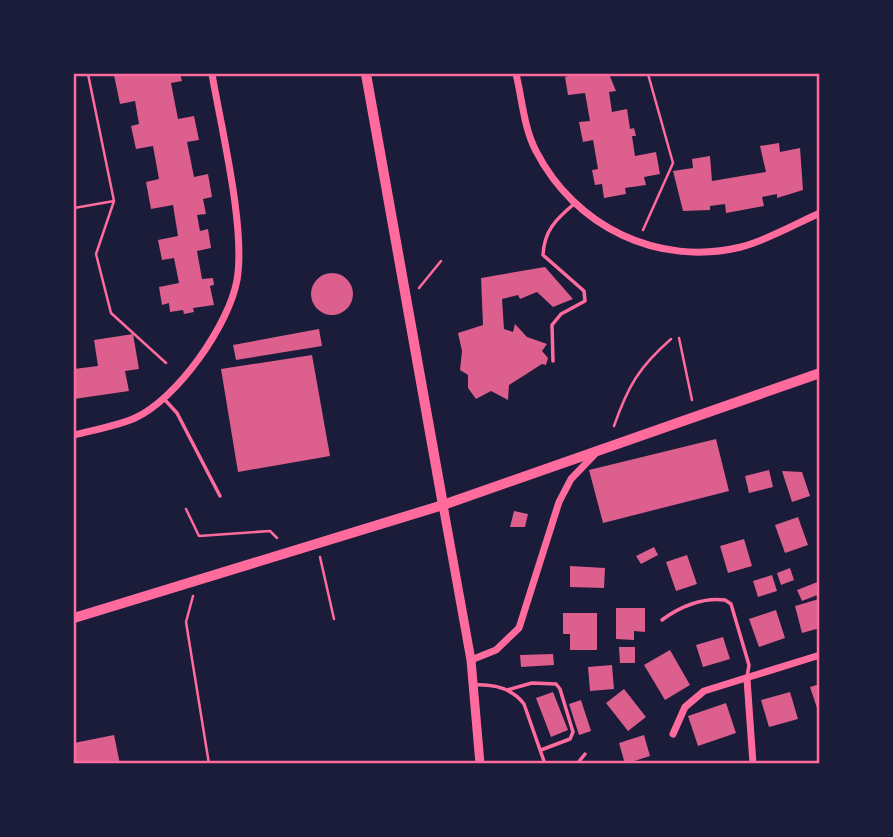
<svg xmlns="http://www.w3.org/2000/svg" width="893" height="837" viewBox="0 0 893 837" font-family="'Times New Roman',serif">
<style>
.building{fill:#dd5f8e}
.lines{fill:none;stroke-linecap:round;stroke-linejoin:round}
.path{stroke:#ff6b9d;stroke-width:2.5}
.service{stroke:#ff6b9d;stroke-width:3.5}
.minor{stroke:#ff6b9d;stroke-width:7}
.tertiary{stroke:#ff6b9d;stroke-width:9}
.secondary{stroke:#ff6b9d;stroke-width:10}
.primary{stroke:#ff6b9d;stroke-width:10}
.neatline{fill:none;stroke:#ff6b9d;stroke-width:2.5}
</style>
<rect width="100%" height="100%" fill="#1b1b3a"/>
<!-- building -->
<path class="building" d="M124,74h56l2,7 -11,2 7,36 16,-3 5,24 -12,2 7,35 14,-3 4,23 -9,2 3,15 -9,1 3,16 8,-2 3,19 -14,3 5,28 11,-1 1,7 -4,1 4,19 -21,3 1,4 -10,2 -1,-4 -13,2 -1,-9 -7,2 -3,-18 20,-4 -5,-25 -12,2 -4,-20 20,-4 -5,-31 -22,4 -5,-27 13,-3 -6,-33 -17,3 -5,-23 8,-2 -4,-23 -15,3 -6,-29z
M576,74h33l7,17 -7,1 3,20 15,-3 3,20 4,-1 2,8h-4l3,20 21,-4 4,22 -16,3 2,8 -21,3 1,6 -22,4 -2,-14 -7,1 -3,-15 6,-1 -5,-29 -10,2 -4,-20 11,-1 -5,-28 -17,2 -3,-18z
M779,143l1,9 20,-4 3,42 -26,8v-4l-15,3 2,9 -38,7 -1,-9 -15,2v4l-27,1 -10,-40 20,-3 -1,-9 18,-3 2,25 54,-9 -6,-26z
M545,267l28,32 -20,8 -16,-15 -17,7 -2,-4 -16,4 2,30 9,3 2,-8 12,13 20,7 -5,7 6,7 -2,7 -4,-1 -33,21 -1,15 -17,-9 -15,8 -8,-11v-13l-8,-5 2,-19 -4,-18 25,-8 -2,-47z
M311 294a21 21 0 1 1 42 0a21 21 0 1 1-42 0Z
M319,329l3,17 -86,14 -3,-15z
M133,334l6,35 -14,2 4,20 -55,8v-30l24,-3 -4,-26z
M312,355l18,101 -92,16 -17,-103z
M716,439l13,52 -126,32 -14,-53z
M769,470l4,17 -24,6 -4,-17z
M782,471l20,1 8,24 -18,6z
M514,511l14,3 -3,13h-15z
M798,517l10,28 -23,8 -10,-28z
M744,539l8,27 -24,7 -8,-27z
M654,547l4,8 -17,9 -5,-8z
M687,555l10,29 -21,7 -10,-29z
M570,566l35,2 -1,20 -34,-1z
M790,568l4,12 -13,5 -4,-12z
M772,575l5,16 -19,6 -5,-16z
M820,581v13l-18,7 -5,-11z
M819,599l1,29 -18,5 -7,-27z
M616,608h29v24l-11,-1v9l-18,-1z
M776,610l9,28 -26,9 -10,-28z
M563,613h34v37h-27v-16h-7z
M723,637l7,22 -27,8 -7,-22z
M619,647h16v16h-15z
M670,650l20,35 -25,15 -21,-35z
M553,654l1,11 -33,2 -1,-12z
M612,665l2,24 -24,2 -2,-24z
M820,684v23l-3,1 -7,-21z
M624,689l22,28 -18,14 -22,-28z
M553,692l15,38 -17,7 -15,-39z
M790,692l8,27 -29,8 -8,-27z
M581,700l10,31 -12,4 -10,-31z
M726,703l10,30 -38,13 -10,-30z
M114,735l6,29h-46v-21z
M644,735l6,21 -25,8 -6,-21z"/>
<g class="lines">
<!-- path -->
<path class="path" d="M88,74l26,127 -18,53 15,59 55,50
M820,117v13
M74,208l40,-7
M643,230l30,-67 -25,-89
M419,288l22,-27
M679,338l13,62
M614,426c14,-40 25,-59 57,-87
M186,509l13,27 71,-5 7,7
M320,557l14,62
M193,596l-7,26 23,142"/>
<!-- service -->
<path class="service" d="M553,361l-1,-36 9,-11 24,-13 -1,-10 -41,-36c1,-24 13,-36 31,-51
M165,400l12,13 43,83
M662,620c17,-13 41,-23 63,-20l6,4 18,61 -2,12
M474,685c20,-1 38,3 50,19l21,60
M507,690l25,-7 24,1 4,5 13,43 -3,7 -29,11
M577,764l8,-10"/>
<!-- minor -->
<path class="minor" d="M516,74c6,24 8,55 20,77 39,76 122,116 205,96 27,-7 54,-23 79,-34
M74,435c19,-5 43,-9 61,-17 42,-19 94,-93 102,-138 9,-51 -16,-153 -25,-206
M471,660l25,-10 23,-22 40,-126 12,-23 23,-24
M747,679l6,85
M673,734l12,-27 19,-16 116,-36"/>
<!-- tertiary -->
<path class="tertiary" d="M443,505l28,155 9,104"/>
<!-- secondary -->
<path class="secondary" d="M366,74l77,431"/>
<!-- primary -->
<path class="primary" d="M74,618l369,-113 377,-132"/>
</g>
<!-- border -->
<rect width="893" height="837" fill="none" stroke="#1b1b3a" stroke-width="150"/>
<rect x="75" y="75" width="743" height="687" class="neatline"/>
</svg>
